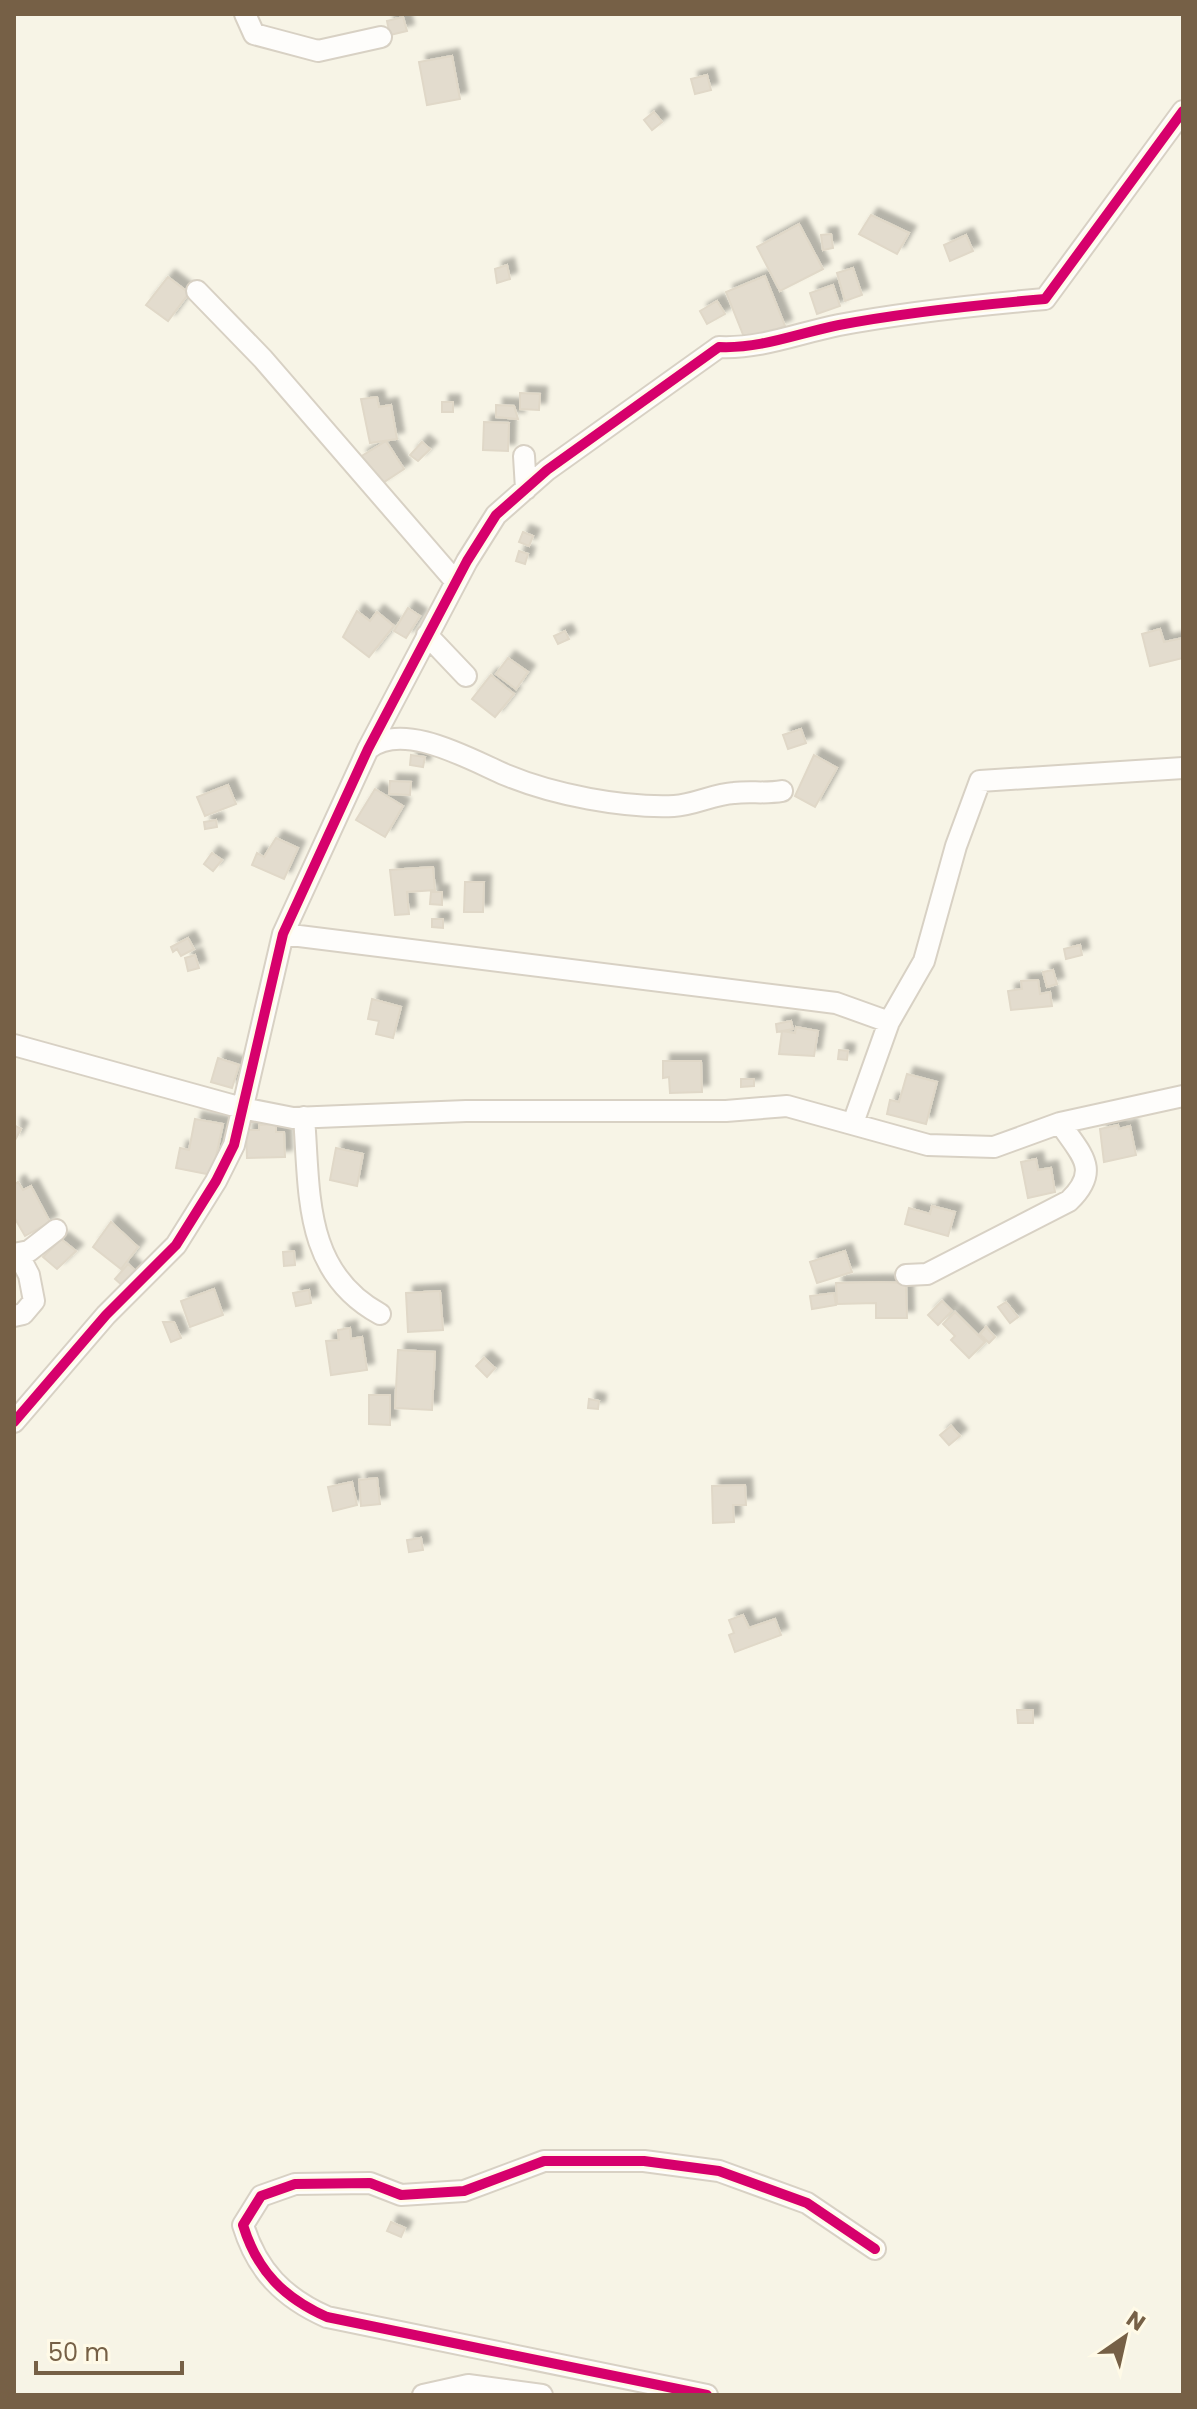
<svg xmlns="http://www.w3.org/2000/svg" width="1197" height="2409" viewBox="0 0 1197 2409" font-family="Poppins,sans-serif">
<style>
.building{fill:#e3dcce;stroke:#e0d8c8;stroke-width:2;filter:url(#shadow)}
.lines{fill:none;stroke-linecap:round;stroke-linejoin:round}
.minor-casing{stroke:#d8d1c4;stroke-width:24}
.minor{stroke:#fefdfb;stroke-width:20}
.cycleway-casing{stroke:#fffae7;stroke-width:15}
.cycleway{stroke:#d6006c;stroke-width:10}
</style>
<defs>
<filter id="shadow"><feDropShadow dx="7" dy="-7" stdDeviation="2" flood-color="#0004"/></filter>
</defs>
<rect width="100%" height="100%" fill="#f7f4e6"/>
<!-- building -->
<path class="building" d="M403,17l4,14 -17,4 -3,-14z
M452,56l8,43 -33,6 -8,-43z
M707,75l4,15 -16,4 -4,-15z
M654,112l8,10 -10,8 -8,-10z
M871,215l38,18 -12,21 -38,-20z
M799,224l24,45 -43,22 -23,-44z
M831,234l2,14 -10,2 -2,-15z
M966,235l7,16 -23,10 -6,-16z
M507,265l3,14 -13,4 -2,-14z
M853,268l9,27 -17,6 -8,-28z
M765,276l20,50 -39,16 -20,-50z
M168,277l21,16 -21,28 -22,-16z
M833,285l7,21 -23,8 -7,-21z
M717,301l8,13 -18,10 -7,-13z
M520,393l20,1 -1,16 -19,-1z
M377,397l2,10 12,-2 6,34 -27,4 -9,-44z
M442,402h11v10h-11z
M496,405l18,1 4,13 -22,-2z
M484,422l25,1 -1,28 -25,-1z
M386,441l18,28 -26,17 -18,-29z
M422,442l8,7 -12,12 -8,-6z
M523,532l10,4 -4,10 -10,-4z
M519,551l9,3 -3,10 -9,-3z
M408,608l12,8 -14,22 -12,-7z
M357,611l13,10 7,-9 17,14 -25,31 -26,-20z
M1160,629l4,13 19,-4v20l-33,8 -8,-32z
M565,631l4,8 -11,5 -4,-8z
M508,658l20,14 -12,17 -20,-15z
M491,675l23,19 -19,23 -23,-18z
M801,729l5,14 -18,6 -5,-14z
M411,755l14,2 -2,10 -13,-2z
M814,755l23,13 -22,39 -20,-11z
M390,781l21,1 -1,13 -21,-1z
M228,785l8,19 -31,12 -8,-19z
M375,789l28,17 -18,31 -29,-17z
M216,820l1,7 -12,2 -1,-7z
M276,838l22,10 -14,31 -32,-14 5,-12 7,4z
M212,853l10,7 -9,11 -9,-7z
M433,867l2,23 -28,2 2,22 -14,1 -5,-45z
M465,882h19l-1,30h-19z
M431,892h11v13l-12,-1z
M432,919h11v9l-11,-1z
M188,938l6,11 -13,7 -4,-7 -4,3 -2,-5z
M1080,945l2,10 -16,4 -2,-10z
M195,955l4,13 -11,3 -3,-13z
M1053,970l4,14 -10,3 -4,-15z
M1038,980l2,14 10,-2 2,14 -41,4 -3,-19 14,-2 -1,-8z
M372,999l29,8 -8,31 -17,-4 3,-13 -11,-2z
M791,1021l2,8 -16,3 -1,-8z
M796,1027l22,4 -4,25 -35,-2 3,-23 13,2z
M839,1050l9,1 -1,9 -9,-1z
M218,1058l21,7 -7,23 -21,-6z
M663,1061h38l1,31 -32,1 -1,-16 -6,1z
M907,1074l30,8 -11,42 -39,-10 3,-14 9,2z
M741,1079h13v7l-13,1z
M195,1119l28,5 -11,51 -36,-7 4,-20 9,2z
M276,1124v8h8l1,25 -38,1 -1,-28h13v-5z
M14,1125l7,4 -7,13z
M1118,1125l1,4 11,-3 6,29 -32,7 -4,-33z
M336,1148l27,6 -6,32 -27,-6z
M1036,1159l2,11 13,-2 4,24 -27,6 -7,-36z
M18,1182l5,8 8,-4 19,36 -25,14 -11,-19v-32z
M932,1206l23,6 -7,24 -43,-12 4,-16 21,6z
M111,1222l27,25 -17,22 -28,-22z
M61,1239l15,12 -19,18 -14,-12z
M294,1251l1,14 -11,1 -1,-14z
M845,1251l7,21 -35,11 -7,-21z
M128,1264l8,7 -13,15 -8,-7z
M880,1282l26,1 1,35h-31v-15l-39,1 -1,-21z
M214,1289l9,26 -33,12 -9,-26z
M309,1290l2,13 -15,3 -3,-13z
M440,1291l3,39 -35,2 -2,-39z
M834,1293l2,12 -24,4 -2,-13z
M942,1301l10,10 -14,14 -10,-10z
M1006,1302l12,15 -8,6 -12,-16z
M955,1312l30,30 -16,16 -18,-18 4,-4 -12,-12z
M163,1322h11l7,16 -10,4z
M986,1327l9,10 -6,6 -9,-9z
M350,1328l1,11 11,-2 5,33 -36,5 -5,-34 13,-1 -1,-10z
M398,1350l37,2 -3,58 -37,-2z
M484,1358l11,10 -8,9 -11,-11z
M369,1395h21v30l-21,-1z
M589,1399l10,2 -1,8 -10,-1z
M951,1426l9,10 -11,9 -9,-10z
M377,1478l3,26 -19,2 -2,-26z
M352,1482l5,23 -24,6 -5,-24z
M745,1485l1,20h-13l1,17 -21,1 -1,-37z
M421,1538l2,12 -14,2 -2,-12z
M743,1615l6,13 26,-9 6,16 -46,17 -6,-17 5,-2 -5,-13z
M1017,1710h16v13h-15z
M391,2222l14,6 -4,9 -14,-6z"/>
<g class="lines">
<defs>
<path id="minor" d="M245,14l9,20 64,17 63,-14
M197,291l66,68 193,223
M524,456l2,33
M427,635l39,41
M368,749c35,-29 103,11 138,26 48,20 117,33 168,31 20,-1 40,-12 60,-13 16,-2 31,1 48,-2
M283,934l553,69 53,19
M14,1045l228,63 51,10 173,-7h260l61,-5 141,39 66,2 66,-24 123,-27
M304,1117c6,76 -1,155 76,197
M853,1123l36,-101 35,-61 32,-115 24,-65 203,-13
M14,1254l15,-3 27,-21
M906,1275l21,-1 142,-73c33,-32 11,-47 -9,-78
M14,1316l9,-2 11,-13 -5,-26 -10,-19
M14,1422l92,-107 70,-70 40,-64 18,-36 49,-211 85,-185 99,-188 29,-46 51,-45 172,-123c42,2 80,-14 120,-22 68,-13 137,-20 206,-26l138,-188
M423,2395l45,-10 74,10
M707,2395l-380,-78c-43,-19 -70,-46 -84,-92l18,-29 34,-12 75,-1 31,12 63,-4 80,-30h100l75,10 88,32 68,46"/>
</defs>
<!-- minor casing -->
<use href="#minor" class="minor-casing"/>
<!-- minor -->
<use href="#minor" class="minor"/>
<defs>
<path id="cycleway" d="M14,1422l92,-107 70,-70 40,-64 18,-36 49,-211 85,-185 99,-188 29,-46 51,-45 172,-123c42,2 80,-14 120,-22 68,-13 137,-20 206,-26l138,-188
M707,2395l-380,-78c-43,-19 -70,-46 -84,-92l18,-29 34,-12 75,-1 31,12 63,-4 80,-30h100l75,10 88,32 68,46"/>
</defs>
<!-- cycleway casing -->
<use href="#cycleway" class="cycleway-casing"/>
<!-- cycleway -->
<use href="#cycleway" class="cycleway"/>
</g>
<!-- border -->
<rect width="1197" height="2409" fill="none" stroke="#766046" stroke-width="32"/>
<!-- north arrow -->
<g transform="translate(1125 2337) rotate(34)" stroke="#fffae7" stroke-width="6" paint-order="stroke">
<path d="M0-6L14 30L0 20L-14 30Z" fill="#766046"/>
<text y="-12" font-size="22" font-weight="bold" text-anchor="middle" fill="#766046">N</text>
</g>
<!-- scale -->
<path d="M36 2361v12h146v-12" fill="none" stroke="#766046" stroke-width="4"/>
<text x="48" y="2361" font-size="24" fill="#766046" stroke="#fffae7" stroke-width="6" paint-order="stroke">50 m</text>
</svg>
